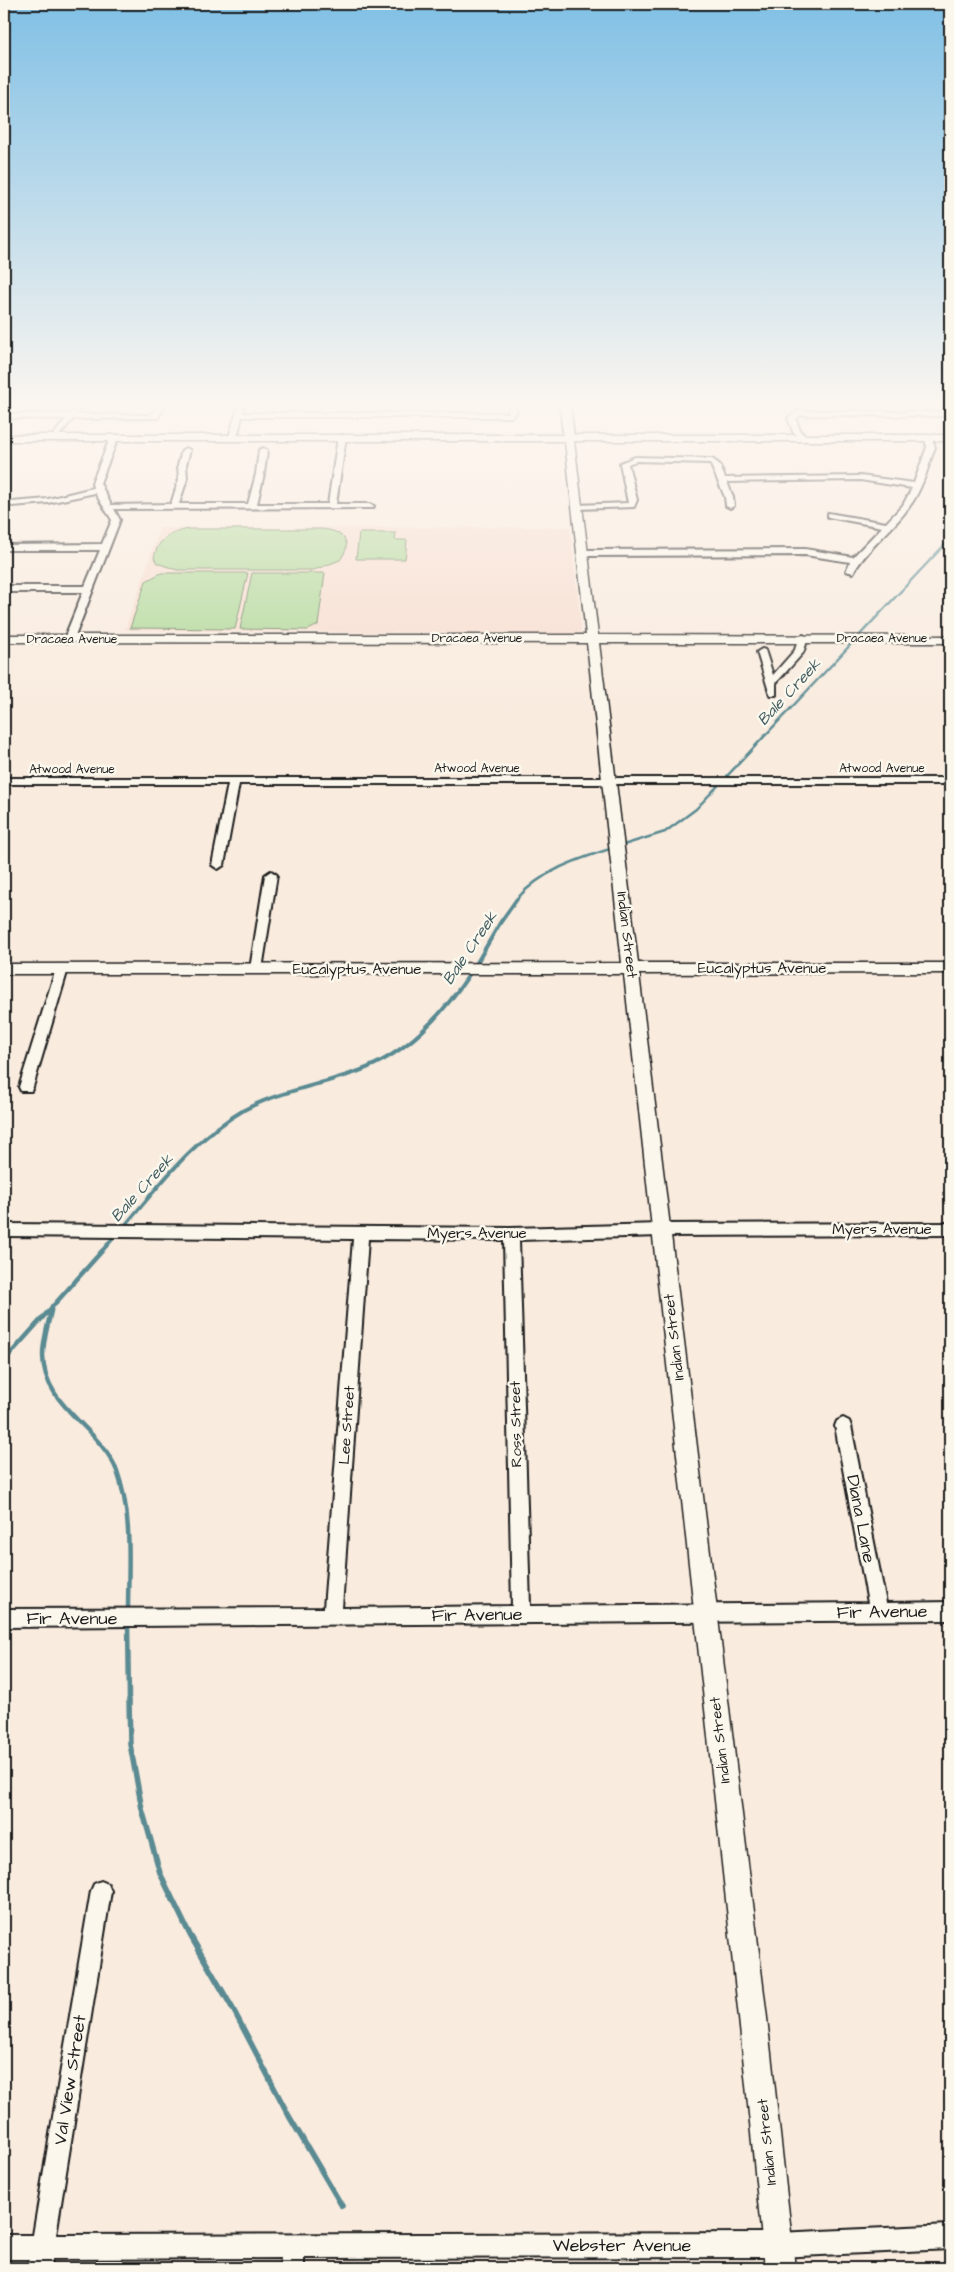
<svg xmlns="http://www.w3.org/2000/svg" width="954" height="2272" viewBox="0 0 954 2272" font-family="'Architects Daughter',sans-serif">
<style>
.built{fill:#f7dcce}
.green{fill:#acd795;stroke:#647a58}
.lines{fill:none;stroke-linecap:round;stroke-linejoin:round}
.stream-far3{stroke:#5a8a92;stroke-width:2.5}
.stream-far2{stroke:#5a8a92;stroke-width:4}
.stream-far1{stroke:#5a8a92;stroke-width:4.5}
.stream{stroke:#5a8a92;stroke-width:5.5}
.minor-casing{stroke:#1c1c1c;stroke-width:4}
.tertiary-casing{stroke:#1c1c1c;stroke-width:3}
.secondary-casing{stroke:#1c1c1c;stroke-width:4}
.minor{fill:#fbf7ec;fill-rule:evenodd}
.tertiary{fill:#fbf7ec;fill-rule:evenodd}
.secondary{fill:#fbf7ec;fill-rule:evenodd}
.labels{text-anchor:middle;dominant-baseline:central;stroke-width:5;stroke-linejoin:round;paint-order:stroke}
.far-street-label{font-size:12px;fill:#1c1c1c;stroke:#fbf7ec}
.street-label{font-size:15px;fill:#1c1c1c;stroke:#fbf7ec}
.water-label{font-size:16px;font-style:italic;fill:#405c61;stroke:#fbf7ec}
.near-street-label{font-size:18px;fill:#1c1c1c;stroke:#fbf7ec}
</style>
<rect width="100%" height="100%" fill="#f9ebde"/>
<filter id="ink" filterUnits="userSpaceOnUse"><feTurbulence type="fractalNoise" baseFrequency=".02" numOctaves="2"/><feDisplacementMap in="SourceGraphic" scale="10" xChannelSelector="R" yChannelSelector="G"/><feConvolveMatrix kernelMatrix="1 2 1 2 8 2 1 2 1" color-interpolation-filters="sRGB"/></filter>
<g filter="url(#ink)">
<!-- built -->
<path class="built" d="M570,527l11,99v6l-11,2 -445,-4 35,-102z"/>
<!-- green -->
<path class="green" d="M189,529h133c19,2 33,11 18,31l-26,10h-137l-20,-7 -3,-5c4,-20 16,-25 35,-29z
M359,533h37l-1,7h12l-2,19h-49z
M161,573h87l-13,56 -105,-1 16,-47z
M252,573h73l-7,52 -10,5 -68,-1z"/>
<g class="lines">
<!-- stream-far3 -->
<path class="stream-far3" d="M620,846l45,-14 31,-23 254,-270
M516,900c24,-29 62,-41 97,-52"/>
<!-- stream-far2 -->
<path class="stream-far2" d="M475,966l25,-43 17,-24
M122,1229c37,-43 71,-90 122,-119 36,-19 77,-25 115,-39 49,-18 84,-57 112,-99
M101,1252l16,-18"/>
<!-- stream-far1 -->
<path class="stream-far1" d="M52,1306c-3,16 -9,33 -9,49 0,52 57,72 74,116 16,44 11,95 11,141
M4,1361l98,-110
M128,1621l1,80"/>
<!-- stream -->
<path class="stream" d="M129,1700l1,44 12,65 18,64 30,62 43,74 56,107 53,90"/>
<defs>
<path id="minor" d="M157,407h7l-6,11h-3l-82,1 -18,21 -4,-2 15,-19 -62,-1v-4h65l7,-6 4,2 -4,4 70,1 6,-1z
M238,407h6l-1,6h265l1,-6h6l2,4 -6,6h-269l-5,20 -4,2 -4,-2z
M941,407h7l-2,9 -145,-1 -5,4 4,12 6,6 -4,2 -9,-7 -5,-14 11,-7 141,1z
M342,435l4,2 -10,67h34l4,2 -1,2 -259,1 6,11 -46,119 -5,3 -5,-3 19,-47h-79v-6h81l15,-36h-96v-5l98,-1 10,-24 -17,-27 -47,10 -36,3 -4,-2 4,-2 36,-3 45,-11 -1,-5 19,-47 7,2 -18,45 11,22 60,-1 8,-25 -1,-14 4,-15 4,-2 4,2 -4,15 1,14 -8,25h69l8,-30 3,-24 4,-2 4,2 -3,24 -7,30h71l10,-67z
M924,436h6l5,11c-7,20 -13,43 -26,60 -17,24 -41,40 -56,66l-7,-2 4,-9 -45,-7 -223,1 -4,-3 4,-3 223,-1 48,8 29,-30 -54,-10v-4l58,10 17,-18 9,-17 -52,-8 -133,2 6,15 1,9 -4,2 -4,-2 -1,-9 -15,-34 -74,-2 -8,3 9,36 -3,7 -57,2 -4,-2 4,-2 51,-2 -8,-40 15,-6 77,2 7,5 6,14 135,-2 54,7 13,-36z
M803,635l5,3 -5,15 -27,30v12h-6l-13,-43 5,-3 3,1 8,25 22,-25 3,-12z
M4,778h946v6h-711l-15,81 -6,4 -6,-4 16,-81h-224z
M271,871l6,4 -15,94 -6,4 -6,-4 15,-94z
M62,965l6,4 -35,118 -2,4h-10l-2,-4 37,-118z
M950,1223v12l-289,1 -142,4 11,366 338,-3 -33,-177 2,-5 6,-3 6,3 2,5 35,177 64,-1v18l-946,7v-18l320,-1 29,-369 -349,-3v-12l507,4 150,-4zM368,1239l136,1 8,366 -170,2z
M101,1881l7,3 3,7 -55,344 722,-2 172,-8v24l-172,8 -474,1v10h-24l1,-10 -229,1 -1,9h-24l2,-9h-25v-24h29l58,-344 3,-7z"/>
<path id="tertiary" d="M4,435h946v6h-376l24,194 352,1v7h-351l39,320h312v10l-311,1 128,1044 28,250h-30l-26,-250 -115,-1044h-620v-10l618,-1 -35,-320 -583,-1v-7h582l-21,-194h-561z"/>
<path id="secondary" d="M560,407h10l4,31 -1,2h-8l-1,-2z"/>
</defs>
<!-- minor casing -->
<use href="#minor" class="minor-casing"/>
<!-- tertiary casing -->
<use href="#tertiary" class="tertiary-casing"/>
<!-- secondary casing -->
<use href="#secondary" class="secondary-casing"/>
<!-- minor -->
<use href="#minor" class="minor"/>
<!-- tertiary -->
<use href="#tertiary" class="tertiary"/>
<!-- secondary -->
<use href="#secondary" class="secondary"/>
</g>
</g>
<!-- sky -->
<linearGradient id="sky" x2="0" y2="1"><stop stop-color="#80c0e5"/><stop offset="0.56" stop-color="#fcf6f0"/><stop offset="1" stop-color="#fcf6f0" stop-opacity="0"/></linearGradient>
<rect width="954" height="725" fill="url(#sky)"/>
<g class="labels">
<!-- far-street labels -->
<g class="far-street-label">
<text x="477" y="638">Dracaea Avenue</text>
<text x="882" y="638">Dracaea Avenue</text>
<text x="72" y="639">Dracaea Avenue</text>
<text x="477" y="768">Atwood Avenue</text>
<text x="882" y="768">Atwood Avenue</text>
<text x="72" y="769">Atwood Avenue</text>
</g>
<!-- street labels -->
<g class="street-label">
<text transform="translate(627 935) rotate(83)">Indian Street</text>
<text x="762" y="968">Eucalyptus Avenue</text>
<text x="357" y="969">Eucalyptus Avenue</text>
<text x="882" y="1229">Myers Avenue</text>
<text x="477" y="1233">Myers Avenue</text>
<text transform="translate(674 1337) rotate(-97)">Indian Street</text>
<text transform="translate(516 1424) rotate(-91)">Ross Street</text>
<text transform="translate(347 1425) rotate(-86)">Lee Street</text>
<text transform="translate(720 1740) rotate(-97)">Indian Street</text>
<text transform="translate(767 2142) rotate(-96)">Indian Street</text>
</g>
<!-- water labels -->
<g class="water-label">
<text transform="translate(789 692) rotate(-47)">Bale Creek</text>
<text transform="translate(470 948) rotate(-56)">Bale Creek</text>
<text transform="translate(142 1188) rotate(-48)">Bale Creek</text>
</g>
<!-- near-street labels -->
<g class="near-street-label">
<text transform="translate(861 1519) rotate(79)">Diana Lane</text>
<text transform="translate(882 1612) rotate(-1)">Fir Avenue</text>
<text transform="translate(477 1615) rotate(-1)">Fir Avenue</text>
<text x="72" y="1618">Fir Avenue</text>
<text transform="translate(70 2080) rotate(-81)">Val View Street</text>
<text x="622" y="2245">Webster Avenue</text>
</g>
</g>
<!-- margin -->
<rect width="954" height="2272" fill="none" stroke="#fbf7ec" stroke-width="20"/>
<rect x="10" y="10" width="934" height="2252" fill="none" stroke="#1c1c1c" stroke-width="2" filter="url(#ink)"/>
</svg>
